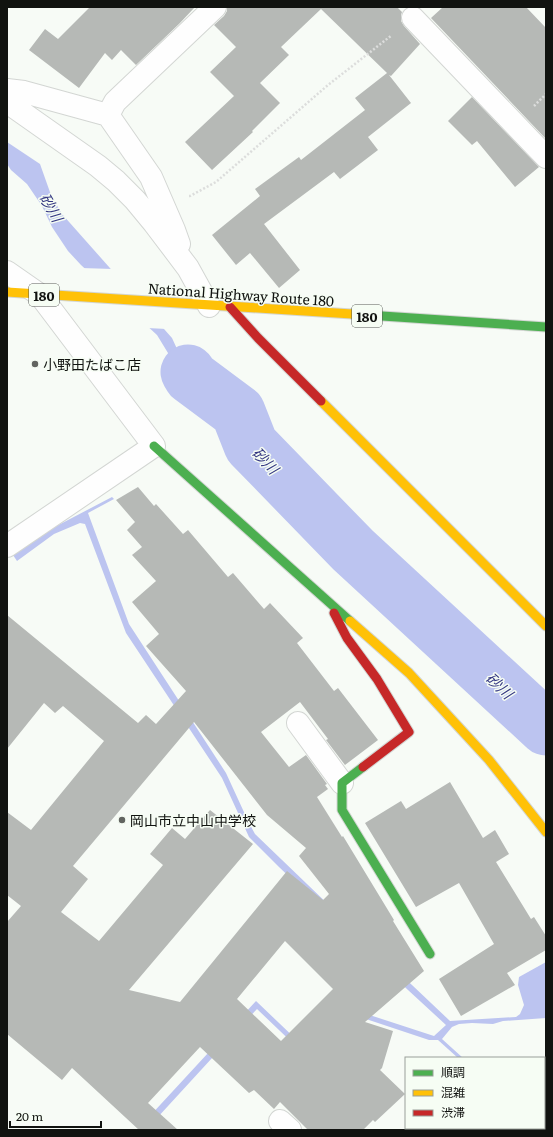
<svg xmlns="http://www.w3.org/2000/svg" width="553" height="1137" viewBox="0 0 553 1137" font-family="Literata,'Noto Sans JP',serif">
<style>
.water{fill:#bcc4f0}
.pier{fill:#f7fbf6}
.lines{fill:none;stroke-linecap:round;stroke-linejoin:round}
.river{stroke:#bcc4f0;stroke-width:55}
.building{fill:#b6b9b6;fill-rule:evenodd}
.street-casing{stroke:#d3d6d3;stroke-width:24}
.fast-casing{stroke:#d3d6d3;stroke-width:11}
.slow-casing{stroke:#d3d6d3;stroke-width:11}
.jam-casing{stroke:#d3d6d3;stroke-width:11}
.path{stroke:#dcdddc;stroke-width:2.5;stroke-dasharray:2 2;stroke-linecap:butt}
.street{stroke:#fefefe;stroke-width:22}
.fast{stroke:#4caf50;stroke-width:9}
.slow{stroke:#ffc107;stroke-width:9}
.jam{stroke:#c62828;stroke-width:9}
.poi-dot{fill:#626460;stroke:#f6fdf4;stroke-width:1.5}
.labels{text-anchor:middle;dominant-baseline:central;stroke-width:3;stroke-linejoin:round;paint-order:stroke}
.shield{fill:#f6fdf4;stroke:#565954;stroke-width:1}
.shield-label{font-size:13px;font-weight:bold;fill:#111310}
.street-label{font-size:14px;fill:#111310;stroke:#f6fdf4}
.poi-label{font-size:14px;fill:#111310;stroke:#f6fdf4;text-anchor:start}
.water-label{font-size:15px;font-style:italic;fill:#353883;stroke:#f6fdf4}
</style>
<rect width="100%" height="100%" fill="#f7fbf6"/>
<!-- water -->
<path class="water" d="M7,142l33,22 11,31 11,19 110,124 12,26 6,8 49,23 19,23 -20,4 -20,-17 -21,-14 -29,-38 -11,-18 -76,-70 -13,-14 -16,-24 -10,-21 -15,-22 -16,-14 -4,-6z
M112,497l2,2 -26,14 41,111 97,149 23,50 6,11 157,151 38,36 66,-4 4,-3 4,-9 -6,-20 1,-8 27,-15v56l-43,3 -10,3 -21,-1 -13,1 -7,3 -10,12 21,19h-5l-20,-18h-9l-87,-29 -40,41 -45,-43 -111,121h-9l119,-129 45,43 38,-39 95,31 12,-11 -38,-35 -129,-123 -30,-30 -27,-59 -96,-145 -41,-109 -5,-1 -26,11 -37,27 -4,-6 34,-24z"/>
<!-- pier -->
<path class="pier" d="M81,268l32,1 54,60 -20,-1z"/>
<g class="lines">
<!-- river -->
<path class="river" d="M188,372l3,5 47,35 13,33 102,105 193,178"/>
</g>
<!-- building -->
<path class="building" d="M90,7h105l-16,17 -43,41 -15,-15 -9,10 -7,-7 -26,35 -50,-38 16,-21 13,10z
M227,7h170l5,5 -1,3v6l3,5 16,18 -29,32 -2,-1 22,28 -43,34 10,13 -38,29 -6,-7 -70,52 36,46 -21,18 -29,-35 -14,12 -24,-30 48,-39 -5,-7 44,-32 2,3 64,-50 -10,-12 32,-25 -66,-64 -40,38 8,8 -29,28 20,20 -28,28 1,1 -41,38 -27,-28 49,-46 -24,-24 26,-25 -22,-22 10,-9 3,-5z
M443,7h83l20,21v111l-115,-121z
M472,97l67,70 -24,20 -38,-46 -5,4 -24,-24z
M138,487l16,19 2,-2 27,30 5,-4 40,47 5,-4 31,36 6,-6 33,35 -6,5 37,48 4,-3 40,52 -33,25 -19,-25 2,-1 -28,-37 -39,30 28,35 17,-12 21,29 -2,1 3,4 -11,8 25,40 1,-1 51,84 -1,1 31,50 -59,51 28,9 -11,37 -2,2 25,24 -30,28 -2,-2 -10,10h-55l-28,-28 -6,7 -20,-19 -5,3 -49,-46 -52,56 30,27h-39l-67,-62 -10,12 -55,-46v-112l14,-16 -14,-11v-83l24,18 73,-89 -41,-35 -8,7 -11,-10 -37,46v-134l131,108 8,-8 10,9 30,-33 -40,-45 13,-12 -27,-32 24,-21 -24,-26 10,-8 -15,-17 8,-8 -19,-22zM194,722l73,93 39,33 -7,8 30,38 -6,6 -36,-29 -107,131 -51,-12 124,-146 -43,-34 -25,29 -13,-11 -22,26 13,11 -64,76 -38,-29 27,-33 -15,-13zM285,941l48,48 -52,52 -44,-42z
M450,782l33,56 12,-8 14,24 -13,8 35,57 3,-2 12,19v14l-39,23 8,12 -54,31 -22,-37 55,-35 -35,-61 -43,24 -51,-84 36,-22 5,8z"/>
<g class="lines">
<defs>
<path id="street" d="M413,18l133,139
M7,90l17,2 84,23 43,62 23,53 5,14
M7,102l91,64 18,15 19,19 19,23 34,45 21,38
M108,115l7,-13 100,-95
M7,272l33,23 114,151 -147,100
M298,723l44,60
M544,1095l2,-1
M280,1121l10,9
M503,1130l2,-2"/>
<path id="fast" d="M352,314l194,13
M154,446l196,175
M363,767l-21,16v27l88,144"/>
<path id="slow" d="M7,292l345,22
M321,401l225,225
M350,621l59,52 80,87 57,72"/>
<path id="jam" d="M230,307l28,31 63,63
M334,613l13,25 30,41 32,53 -46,35"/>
</defs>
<!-- street casing -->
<use href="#street" class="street-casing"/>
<!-- fast casing -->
<use href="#fast" class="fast-casing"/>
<!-- slow casing -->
<use href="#slow" class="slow-casing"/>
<!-- jam casing -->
<use href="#jam" class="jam-casing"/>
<!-- path -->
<path class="path" d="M534,106l12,-12
M189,196h1l26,-14 112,-97 64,-50"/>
<!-- street -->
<use href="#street" class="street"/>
<!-- fast -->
<use href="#fast" class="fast"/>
<!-- slow -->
<use href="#slow" class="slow"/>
<!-- jam -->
<use href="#jam" class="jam"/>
</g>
<!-- markers -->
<g class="poi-dot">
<circle cx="35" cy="364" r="4"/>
<circle cx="122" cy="820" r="4"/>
</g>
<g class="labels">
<!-- shield labels -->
<g class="shield">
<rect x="29" y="284" width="30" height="22" rx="3"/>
<rect x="352" y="305" width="30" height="22" rx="3"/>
</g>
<g class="shield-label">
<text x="44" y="295">180</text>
<text x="367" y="316">180</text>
</g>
<!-- street labels -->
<g class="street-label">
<text transform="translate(241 294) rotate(4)">National Highway Route 180</text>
</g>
<!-- poi labels -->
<g class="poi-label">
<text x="43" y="364">小野田たばこ店</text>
<text x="130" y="820">岡山市立中山中学校</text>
</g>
<!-- water labels -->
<g class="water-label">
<text transform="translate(52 207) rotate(60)">砂川</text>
<text transform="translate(266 460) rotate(46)">砂川</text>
<text transform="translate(500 685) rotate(43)">砂川</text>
</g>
</g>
<!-- border -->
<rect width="553" height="1137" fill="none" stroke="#111310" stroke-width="16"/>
<!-- legend -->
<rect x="405" y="1057" width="140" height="72" fill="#f6fdf4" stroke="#9a9f99"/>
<rect x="413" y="1070" width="20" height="6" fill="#4caf50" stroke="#9a9f99"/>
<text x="441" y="1077" font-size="12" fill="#111310">順調</text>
<rect x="413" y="1090" width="20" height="6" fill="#ffc107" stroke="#9a9f99"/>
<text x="441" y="1097" font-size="12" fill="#111310">混雑</text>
<rect x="413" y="1110" width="20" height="6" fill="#c62828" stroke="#9a9f99"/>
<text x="441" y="1117" font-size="12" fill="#111310">渋滞</text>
<!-- scale -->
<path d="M10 1121v6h91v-6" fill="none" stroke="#111310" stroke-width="2"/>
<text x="16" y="1121" font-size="12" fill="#111310" stroke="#f6fdf4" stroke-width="3" paint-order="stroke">20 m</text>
</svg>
